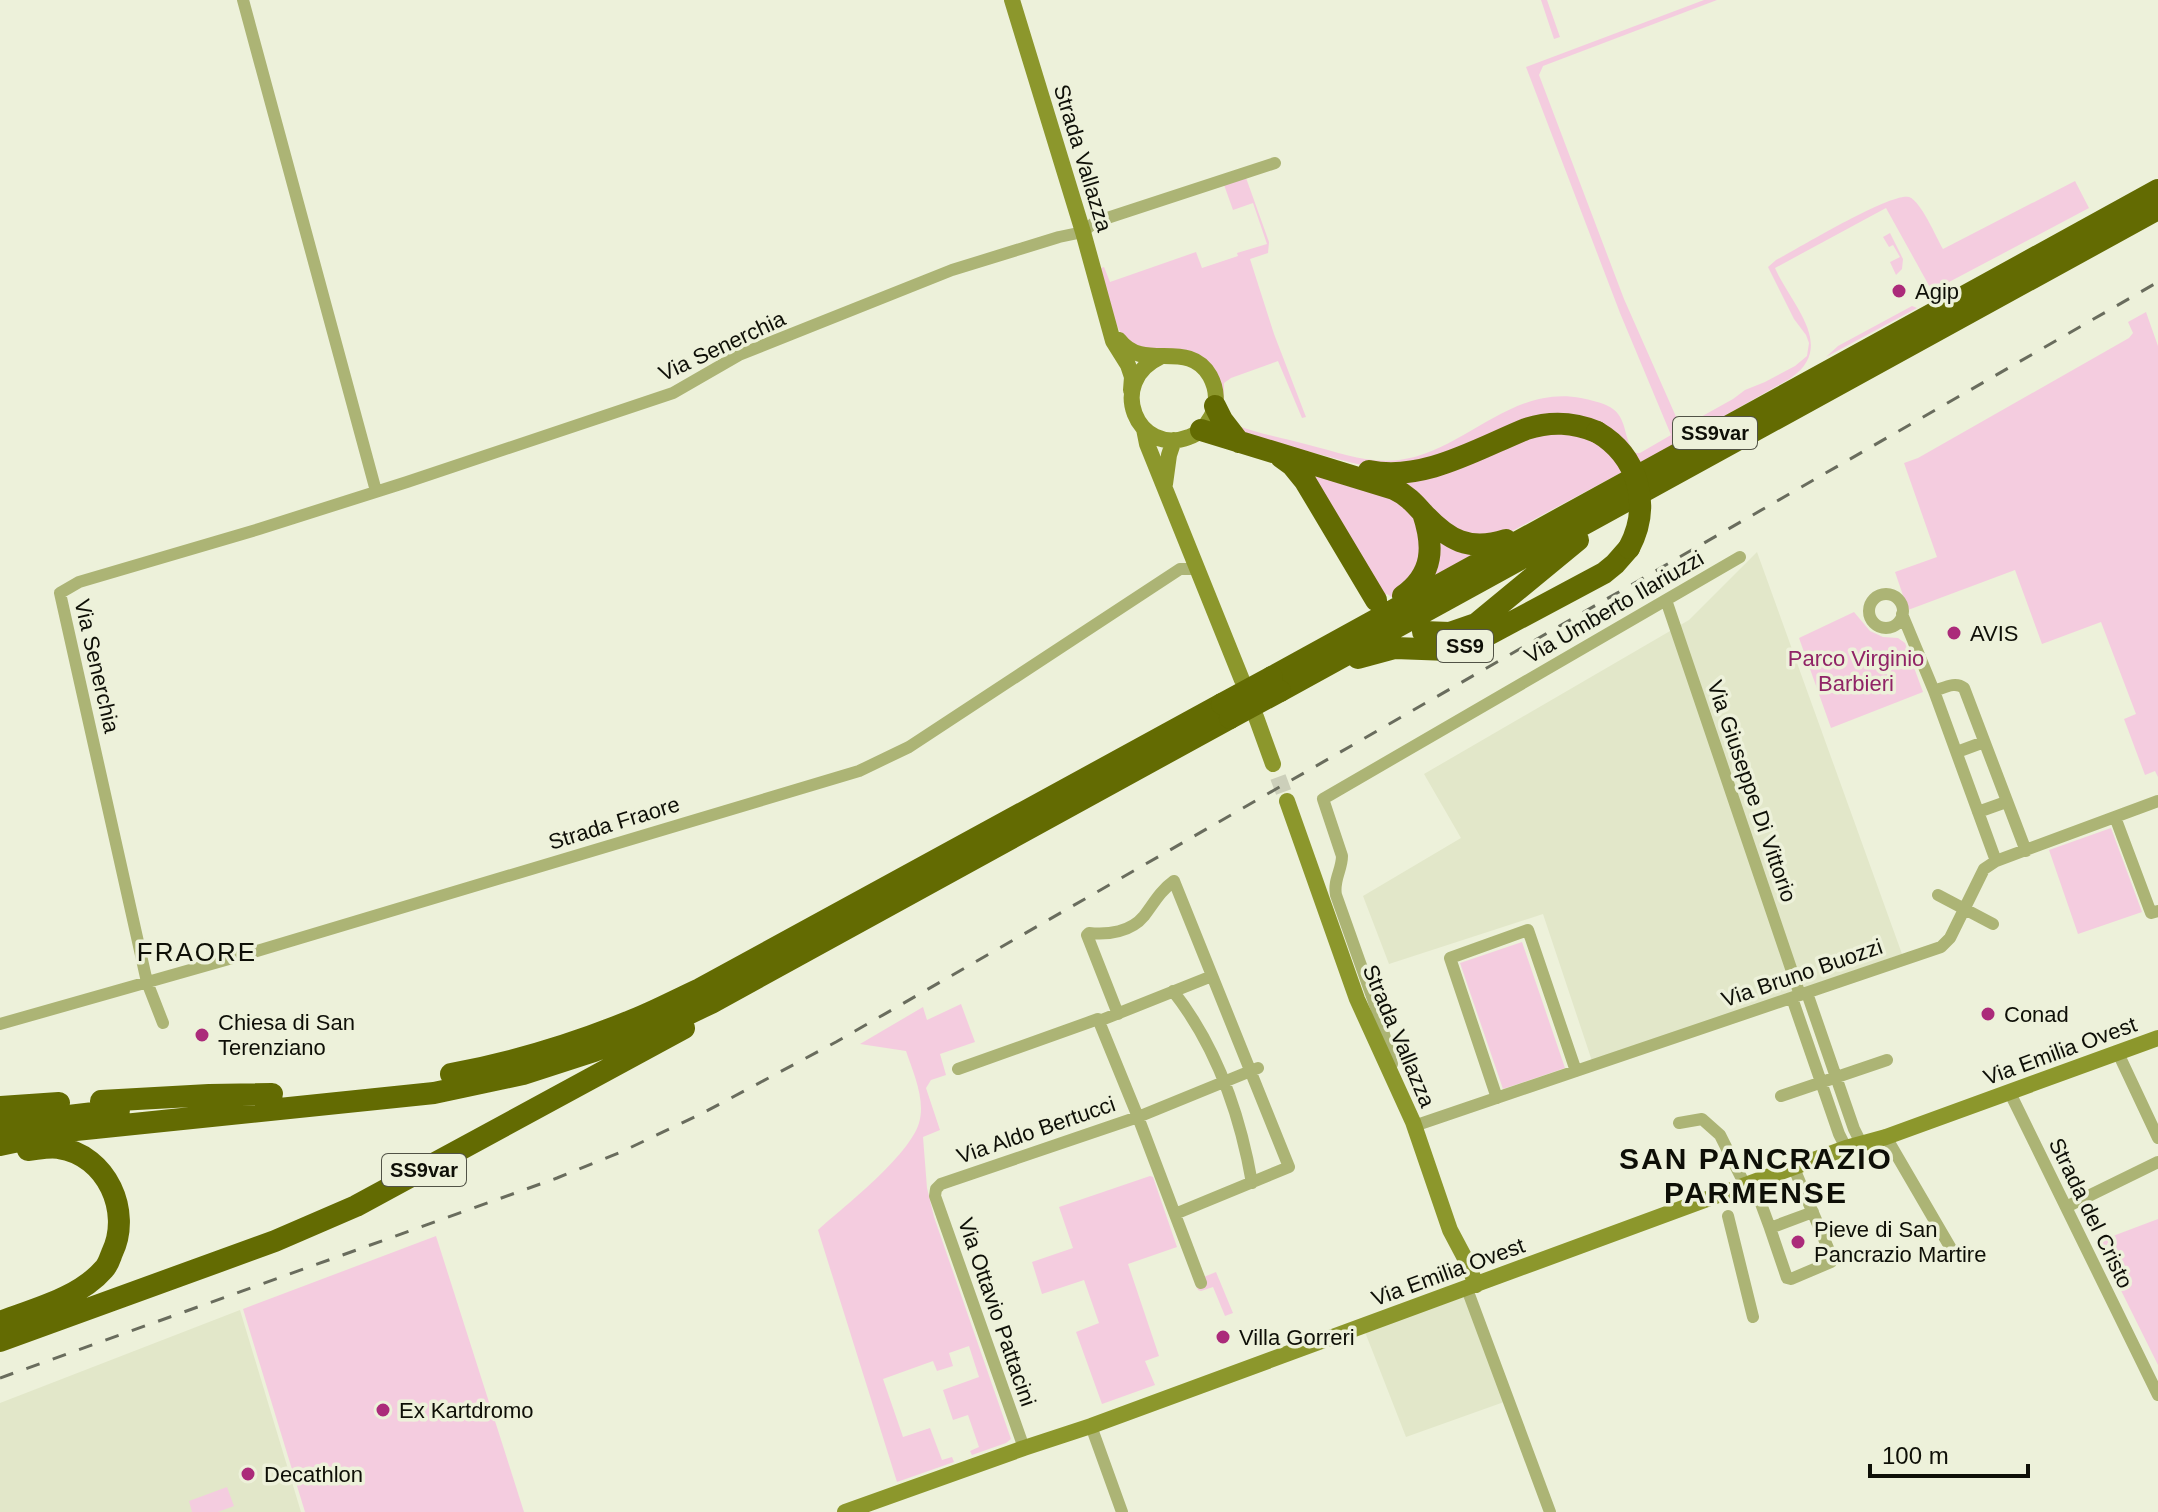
<svg xmlns="http://www.w3.org/2000/svg" width="2158" height="1512" viewBox="0 0 2158 1512" font-family="Helvetica,sans-serif">
<style>
.built{fill:#e2e7c9}
.green{fill:#f4ccdf}
.lines{fill:none;stroke-linecap:round;stroke-linejoin:round}
.secondary-tunnel{stroke:#cccfba;stroke-width:16;stroke-dasharray:16 8;stroke-linecap:butt}
.street{stroke:#acb475;stroke-width:12}
.secondary{stroke:#8c972c;stroke-width:16}
.highway{stroke:#636b02;stroke-width:22}
.rail{stroke:#696c5d;stroke-width:3;stroke-dasharray:14 14;stroke-linecap:butt}
.highway-bridge{stroke:#636b02;stroke-width:22}
.poi-dot{fill:#ab2b7a;stroke:#edf1da;stroke-width:3}
.labels{text-anchor:middle;dominant-baseline:central;stroke-width:7;stroke-linejoin:round;paint-order:stroke}
.shield{fill:#edf1da;stroke:#515346;stroke-width:2}
.shield-label{font-size:20px;font-weight:bold;fill:#0e0f07}
.street-label{font-size:22px;fill:#0e0f07;stroke:#edf1da}
.poi-label{font-size:22px;fill:#0e0f07;stroke:#edf1da;text-anchor:start}
.park-label{font-size:22px;fill:#902366;stroke:#edf1da}
.quarter-label{font-size:26px;letter-spacing:2px;fill:#0e0f07;stroke:#edf1da}
.district-label{font-size:30px;font-weight:bold;letter-spacing:2px;fill:#0e0f07;stroke:#edf1da}
</style>
<rect width="100%" height="100%" fill="#edf1da"/>
<!-- built -->
<path class="built" d="M1757,552l145,402 -310,107 -49,-147 -154,50 -26,-68 98,-58 -37,-64 265,-154z
M1472,1294l32,108 -98,35 -41,-105z
M240,1310l61,202h-301v-109z"/>
<!-- green -->
<path class="green" d="M1541,0h6l13,37 -6,2z
M1704,0h13l-174,66 -4,9 85,224 57,129 52,-29 12,-9 20,-8 30,-16 12,-10 2,-13 -3,-8 -12,-16 -26,-52 8,-7c21,-11 115,-68 133,-63 12,4 27,40 34,52l132,-68 14,27 -157,83 -46,-83 -111,60c16,37 62,78 16,110l-153,87c-10,-18 -25,-34 -43,-39 -14,-3 -26,-9 -41,-8 -49,3 -96,43 -144,50 -35,5 -67,-9 -101,-16 -23,-5 -49,-7 -71,-19 -29,-15 -11,-52 -35,-72 -25,-22 -64,6 -82,-27 -9,-17 -13,-39 -19,-58l-1,-8 3,-1 6,15 86,-30 6,16 36,-12 -1,-3 30,-9 -14,-41 -20,7 -10,-28 22,-7 24,67 -1,11 -18,6 24,75 32,83 -4,1 -24,-57 -47,17 -7,5c0,18 -2,31 14,43 23,8 48,13 71,19 29,7 59,19 90,15 63,-7 113,-76 182,-62 9,2 20,4 29,9 19,11 12,33 26,46h4l31,-18 -51,-122 -94,-246z
M1890,233l13,26 -1,10 -6,6 -6,-13 10,-5 -7,-12 -4,2 -6,-10z
M1912,306l5,2 -91,49 12,-11z
M2146,312l12,34v431l-3,-6 -10,4 -21,-56 12,-5 -35,-92 -59,22 -27,-74 -107,40 -13,-38 42,-15 -33,-94 14,-5 211,-120 4,-5 -5,-11z
M1541,431l53,6 32,33 -125,67h-40l-62,-57z
M1309,471l79,24 28,22 7,46 -30,35 -6,-4 -7,3z
M1435,534l45,16 -47,28z
M1854,612l16,19 13,6 15,1 7,5 18,49 -92,36 -32,-90z
M2111,828l31,84 -64,22 -29,-84z
M1522,942l43,126 -62,21 -43,-126z
M961,1004l14,38 -35,12 6,21 -15,5 -5,8 14,42 -17,7 4,51 7,29 77,222 -5,4 -34,12 -2,-4 9,-4 -11,-32 -15,5 -10,-30 36,-13 -10,-31 -20,7 4,13 -16,5 -4,-10 -50,18 20,58 27,-9 12,32 10,-3 2,5 -57,20 -79,-252c27,-24 91,-74 101,-107 7,-23 -6,-51 -13,-72l-46,-7 63,-37 4,13z
M1150,1176l3,1 24,70 -49,17 31,92 -14,5 10,24 -53,19 -26,-72 23,-9 -15,-43 -42,14 -10,-32 41,-14 -14,-41z
M2158,1219v146l-61,-123z
M436,1236l88,276h-219l-62,-203z
M1216,1272l17,41 -8,3 -12,-29 -12,4 -3,-1 -4,-9z
M227,1487l7,19 -16,6h-26l-3,-11z"/>
<g class="lines">
<!-- secondary-tunnel -->
<path class="secondary-tunnel" d="M1278,777l9,24"/>
<!-- street -->
<path class="street" d="M243,0l133,491
M1869 611a17 17 0 1 1 34 0a17 17 0 1 1-34 0Z
M1666,600l134,395
M1902,614l32,77 62,170
M1934,691c10,-3 21,-10 30,-3l62,163
M1957,752l27,-10
M1978,812l28,-10
M2115,817l36,96 7,-2
M1938,895l55,29
M1173,991c44,56 67,123 79,192
M1807,993l47,136 7,14
M1792,998l47,136 7,14
M1118,1014l-31,-79 2,-2c19,2 42,-1 55,-17 10,-13 16,-25 30,-35l115,286 -114,47
M1099,1021l113,-45
M163,1023l-16,-41 -87,-389 19,-11 180,-53 148,-47 266,-89 66,-38 213,-85 107,-33 24,-5 12,-10 180,-59
M0,1024l257,-73 602,-180 50,-24 271,-178h17
M2118,1053l40,85
M1392,1064l-12,-45 -44,-124c-3,-15 6,-25 6,-39l-19,-57 417,-242
M958,1069l140,-50 40,98 -197,67 -5,5 -1,7 89,252
M2010,1093l148,302
M1781,1096l106,-36
M1497,1098l-47,-140 78,-28 48,141
M1679,1123l23,-4 18,16 25,50
M1414,1126l527,-179 9,-9 34,-69 12,-8 162,-60
M1886,1137l67,115
M1794,1168c12,30 26,60 38,90l-1,4 -40,17 -4,-1 -17,-50 43,-16
M1753,1182l17,46
M2066,1207l92,-45
M1728,1216l25,101
M1201,1283l-63,-166 120,-49
M1467,1289l83,223
M1091,1426l31,86"/>
<!-- secondary -->
<path class="secondary" d="M1012,0l71,232 30,109 15,24 4,12 -1,13
M1119,340c25,33 69,-2 91,36 7,13 8,28 1,41 -5,9 -13,17 -22,20 -52,20 -83,-55 -29,-80
M1144,429l3,15 95,236
M1165,484l4,-29 5,-15
M1256,717l17,47
M1287,801l70,198 56,123 37,108 18,34 8,21
M845,1512l179,-64 67,-22 755,-278 40,-11 272,-99"/>
<!-- highway -->
<path class="highway" d="M1215,406l7,14 17,22
M1201,430l193,59c13,6 20,14 29,24 25,27 46,39 83,27
M1281,457l11,8 13,16 71,119
M1369,471c54,11 108,-22 157,-42 25,-8 47,-7 71,3
M1403,596c31,-22 31,-50 20,-83
M1423,632l27,1 26,-9 102,-84
M1358,658l37,-10 54,2 20,-5 135,-72 11,-9 14,-16
M1272,677l886,-487
M1280,691l878,-482
M451,1074c60,-11 120,-29 177,-52 24,-9 48,-22 72,-33l522,-285
M101,1101l108,-6 63,-1
M0,1107l59,-4
M0,1129l35,-9 84,-10
M0,1145l66,-14 368,-38 89,-19 71,-23 96,-38 21,-10 519,-285
M0,1322c34,-13 79,-24 104,-53 4,-4 6,-11 8,-16 20,-41 -5,-98 -53,-105 -9,-2 -21,1 -31,2
M0,1341l275,-100 81,-35 328,-178"/>
<!-- rail -->
<path class="rail" d="M0,1378l557,-200 64,-26 80,-38 135,-72 1322,-760"/>
<!-- highway-bridge -->
<path class="highway-bridge" d="M1597,432c41,24 55,73 32,116
M1222,704l50,-27
M1230,718l50,-27"/>
</g>
<!-- markers -->
<g class="poi-dot">
<circle cx="1899" cy="291" r="8"/>
<circle cx="1954" cy="633" r="8"/>
<circle cx="1988" cy="1014" r="8"/>
<circle cx="202" cy="1035" r="8"/>
<circle cx="1798" cy="1242" r="8"/>
<circle cx="1223" cy="1337" r="8"/>
<circle cx="383" cy="1410" r="8"/>
<circle cx="248" cy="1474" r="8"/>
</g>
<g class="labels">
<!-- shield labels -->
<g class="shield">
<rect x="1673" y="417" width="84" height="32" rx="6"/>
<rect x="1437" y="630" width="56" height="32" rx="6"/>
<rect x="382" y="1154" width="84" height="32" rx="6"/>
</g>
<g class="shield-label">
<text x="1715" y="433">SS9var</text>
<text x="1465" y="646">SS9</text>
<text x="424" y="1170">SS9var</text>
</g>
<!-- street labels -->
<g class="street-label">
<text transform="translate(1083 158) rotate(73)">Strada Vallazza</text>
<text transform="translate(722 346) rotate(-25)">Via Senerchia</text>
<text transform="translate(1614 607) rotate(-30)">Via Umberto Ilariuzzi</text>
<text transform="translate(97 666) rotate(77)">Via Senerchia</text>
<text transform="translate(1752 791) rotate(71)">Via Giuseppe Di Vittorio</text>
<text transform="translate(614 823) rotate(-17)">Strada Fraore</text>
<text transform="translate(1802 973) rotate(-19)">Via Bruno Buozzi</text>
<text transform="translate(1399 1036) rotate(67)">Strada Vallazza</text>
<text transform="translate(2060 1051) rotate(-20)">Via Emilia Ovest</text>
<text transform="translate(1036 1130) rotate(-19)">Via Aldo Bertucci</text>
<text transform="translate(2091 1213) rotate(64)">Strada del Cristo</text>
<text transform="translate(1448 1272) rotate(-20)">Via Emilia Ovest</text>
<text transform="translate(997 1312) rotate(71)">Via Ottavio Pattacini</text>
</g>
<!-- poi labels -->
<g class="poi-label">
<text x="1915" y="291">Agip</text>
<text x="1970" y="633">AVIS</text>
<text x="2004" y="1014">Conad</text>
<text x="218" y="1022">Chiesa di San<tspan x="218" dy="25">Terenziano</tspan></text>
<text x="1814" y="1229">Pieve di San<tspan x="1814" dy="25">Pancrazio Martire</tspan></text>
<text x="1239" y="1337">Villa Gorreri</text>
<text x="399" y="1410">Ex Kartdromo</text>
<text x="264" y="1474">Decathlon</text>
</g>
<!-- park labels -->
<g class="park-label">
<text x="1856" y="658">Parco Virginio<tspan x="1856" dy="25">Barbieri</tspan></text>
</g>
<!-- quarter labels -->
<g class="quarter-label">
<text x="197" y="952">FRAORE</text>
</g>
<!-- district labels -->
<g class="district-label">
<text x="1756" y="1158">SAN PANCRAZIO<tspan x="1756" dy="34">PARMENSE</tspan></text>
</g>
</g>
<!-- scale -->
<path d="M1870 1464v12h158v-12" fill="none" stroke="#0e0f07" stroke-width="4"/>
<text x="1882" y="1464" font-size="24" fill="#0e0f07" stroke="#edf1da" stroke-width="6" paint-order="stroke">100 m</text>
</svg>
